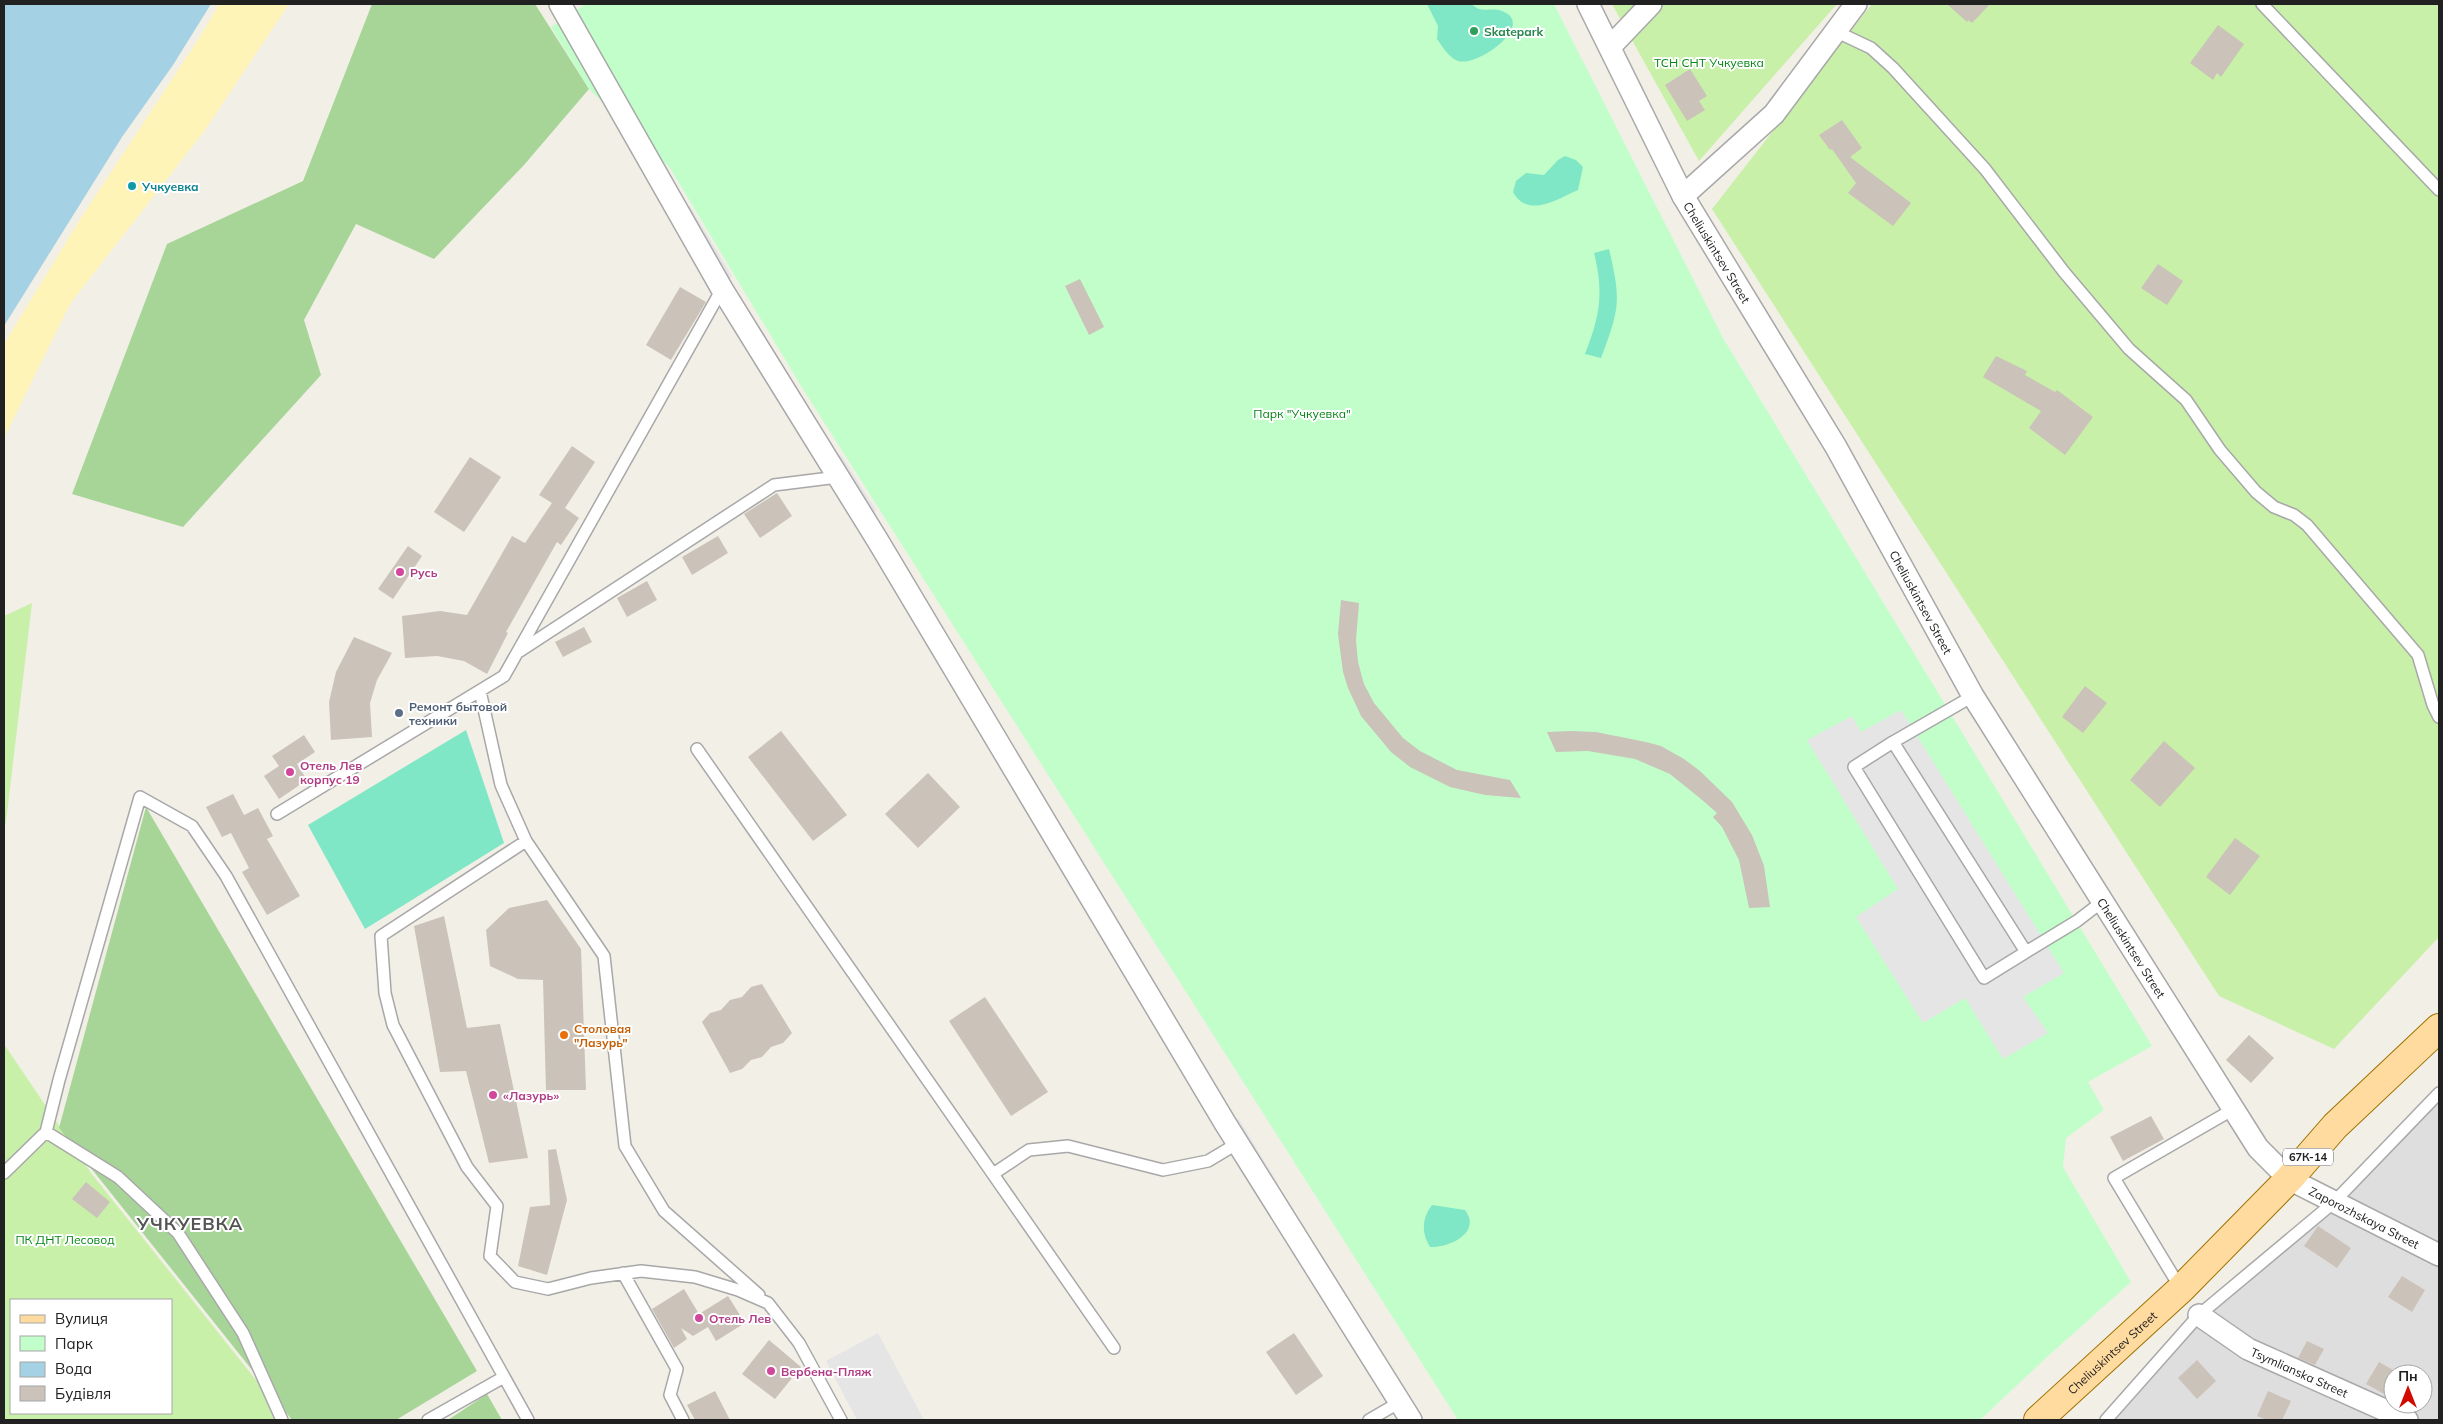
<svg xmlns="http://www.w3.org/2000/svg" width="2443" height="1424" viewBox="0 0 2443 1424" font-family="Mulish,sans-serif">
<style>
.residential{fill:#dfdede;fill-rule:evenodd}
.grass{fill:#c8f0a9;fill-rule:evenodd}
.forest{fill:#a7d598}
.sand{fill:#fff4b8}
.park{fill:#c2feca}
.pitch{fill:#7fe7c5}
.parking{fill:#e5e5e5}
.water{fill:#a4d1e3}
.building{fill:#cbc2b9}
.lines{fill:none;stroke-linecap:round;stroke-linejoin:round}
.lane-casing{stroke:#a8a8a8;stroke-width:14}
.street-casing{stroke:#a8a8a8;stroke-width:24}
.primary-casing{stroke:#9e7200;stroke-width:30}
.lane{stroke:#fff;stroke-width:11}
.street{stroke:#fff;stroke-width:21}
.primary{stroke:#ffdb9f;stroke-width:28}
.leisure-dot{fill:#2e9e5b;stroke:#fff;stroke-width:2}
.culture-dot{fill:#0f9aa8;stroke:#fff;stroke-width:2}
.hotel-dot{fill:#d1479c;stroke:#fff;stroke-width:2}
.service-dot{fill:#5c6f8a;stroke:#fff;stroke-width:2}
.food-dot{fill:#e8710a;stroke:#fff;stroke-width:2}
.labels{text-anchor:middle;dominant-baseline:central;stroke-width:4;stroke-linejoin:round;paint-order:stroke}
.shield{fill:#fff;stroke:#646464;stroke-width:1}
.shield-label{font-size:11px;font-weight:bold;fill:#212121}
.leisure-label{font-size:12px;font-weight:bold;fill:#27864d;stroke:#fff;text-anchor:start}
.park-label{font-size:12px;fill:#038615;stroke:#fff}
.culture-label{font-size:12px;font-weight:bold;fill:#0d838f;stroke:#fff;text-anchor:start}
.street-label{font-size:12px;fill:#212121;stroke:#fff}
.hotel-label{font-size:12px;font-weight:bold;fill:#b23c85;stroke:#fff;text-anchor:start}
.service-label{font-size:12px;font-weight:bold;fill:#4e5e75;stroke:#fff;text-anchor:start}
.food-label{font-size:12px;font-weight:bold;fill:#c56008;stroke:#fff;text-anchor:start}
.district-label{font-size:18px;font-weight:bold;letter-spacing:1px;fill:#545454;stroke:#fff}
</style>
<rect width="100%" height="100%" fill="#f2efe7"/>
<!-- residential -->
<path class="residential" d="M2439,1097v323h-340l339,-321zM2393,1374h30v30h-30z"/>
<!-- grass -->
<path class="grass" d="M1612,4h225l-138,157z
M1872,4h567v933l-105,112 -115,-53 -507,-787z
M32,603l-26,219 -2,5v-211z
M4,1044l87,129 197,247h-284zM11,1300h160v113h-160z"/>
<!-- forest -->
<path class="forest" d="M372,4h163l54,85 -65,76 -90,94 -78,-35 -52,96 17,55 -138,152 -111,-33 95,-250 136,-63z
M146,807l331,564 -81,49h-104l-233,-292z
M487,1394l15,26h-54z"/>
<!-- sand -->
<path class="sand" d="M219,4h70l-84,126 -135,174 -66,134v-94l73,-120 126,-192z"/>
<!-- park -->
<path class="park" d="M585,4h969l169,334 429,708 -64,36 16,28 -38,28 -3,29 68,115 -84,75 -67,63h-522l-657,-1034 -131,-218 -81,-79 -38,-62z"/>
<!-- pitch -->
<path class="pitch" d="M1427,4c13,0 29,-2 42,0 3,0 6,3 10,5 7,2 16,-1 23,2 35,13 -24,56 -44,50 -9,-3 -16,-15 -21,-22l1,-13z
M1565,156l11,4 7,7 -5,23c-21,9 -50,29 -65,2l3,-11 10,-8 18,2 14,-15z
M1609,249c12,51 11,59 -8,109l-16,-4c15,-38 19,-61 9,-101z
M466,730l38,113 -139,86 -57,-104z
M1432,1205l33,5c17,22 -15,38 -35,37 -9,-14 -8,-29 2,-42z"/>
<!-- parking -->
<path class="parking" d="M674,206h16l42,70 -10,13z
M841,455l35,55 -8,15 -42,-69z
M1901,710l163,263 -41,24 25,36 -45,26 -38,-61 -42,25 -67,-106 42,-28 -91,-149 45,-24 9,16z
M1239,1119l39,65 -5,14 -48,-75z
M878,1333l46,87h-67l-31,-59z"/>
<!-- water -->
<path class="water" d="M4,4h207l-38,61 -51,72 -118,189z"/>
<!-- building -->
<path class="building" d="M1947,4h43l-18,19 -4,-3 -1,2z
M2218,25l26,19 -23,33 -4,-4 -4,7 -23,-17z
M1690,69l17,27 -8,5 6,9 -18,11 -22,-36z
M1842,120l20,28 -12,9 61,46 -18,23 -45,-33 8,-10 -24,-34 -2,1 -11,-15z
M2158,264l25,17 -16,24 -26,-17z
M1080,279l24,48 -15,8 -24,-49z
M680,287l26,15 -35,58 -25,-15z
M1996,356l31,15 -2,4 30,17 2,-2 36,27 -28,38 -36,-27 12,-17 -58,-34z
M572,446l23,16 -30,46 14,10 -18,27 -4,-3 -51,90 2,1 -21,41 -23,-13 -27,-5 -32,2 -3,-42 38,-5 27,4 45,-79 13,7 27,-40 -13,-8z
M470,457l31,20 -37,55 -30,-20z
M777,493l15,23 -32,22 -16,-24z
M718,536l10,17 -36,22 -10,-18z
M408,546l14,10 -29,43 -15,-10z
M647,581l10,19 -30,17 -10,-19z
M1341,600l18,3 -3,37 2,22 6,22 10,19 29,35 17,13 37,19 53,10 11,18 -36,-3 -35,-8 -40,-20 -19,-15 -30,-36 -13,-28 -5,-16 -5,-38z
M584,627l8,15 -29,15 -8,-15z
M354,637l38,16 -15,27 -7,23 2,34 -41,3 -2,-38 7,-30z
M2085,686l22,17 -24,30 -21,-16z
M781,731l66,84 -34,26 -65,-84z
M1571,731l25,1 50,10 15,4 23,13 16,12 32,31 20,33 12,31 6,41 -21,1 -10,-48 -17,-33 -9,-10 4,-4 -16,-14 -31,-25 -35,-15 -47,-8 -32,1 -9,-20z
M304,735l11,17 -18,12 10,16 -28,19 -15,-23 15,-10 -7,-10z
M2164,741l31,27 -35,39 -30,-27z
M928,773l32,34 -42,41 -33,-34z
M233,794l11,21 14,-7 15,28 -6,3 33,57 -33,19 -25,-43 7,-4 -18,-35 -9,4 -16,-30z
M2235,838l25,18 -30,39 -24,-18z
M547,900l34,49 5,141h-40l-3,-110 -25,-1 -28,-13 -4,-36 23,-22z
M444,916l23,112 33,-4 28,134 -39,5 -23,-92 -26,1 -26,-146z
M762,984l30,49 -9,10 -12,4 -9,10 -11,3 -9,9 -12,4 -28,-51 8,-9 11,-3 9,-10 12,-3 9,-10z
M985,997l63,95 -37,24 -62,-95z
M2249,1035l25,23 -23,25 -25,-23z
M2151,1116l13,23 -41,22 -13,-24z
M556,1149l11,51 -20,75 -29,-9 12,-59 20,-2 -2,-55z
M86,1182l24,20 -13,16 -25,-19z
M2318,1226l33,22 -14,20 -33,-22z
M2402,1276l23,14 -13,22 -24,-15z
M684,1289l15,25 29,-18 17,27 -29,18 -8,-14 -15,9 -12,-8 6,11 -13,9 -22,-39z
M1294,1333l29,43 -27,19 -30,-43z
M769,1340l32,27 -26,32 -33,-25z
M2307,1341l17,8 -9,16 -17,-7z
M2197,1360l19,21 -19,18 -19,-21z
M2379,1362l14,8v29l-27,-15z
M715,1391l15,29h-35l-8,-15z
M2268,1391l23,10 -9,19h-15l-10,-4z"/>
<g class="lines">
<defs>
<path id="lane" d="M2262,4l177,186
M1835,31l36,17 22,20 92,101 79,103 65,77 57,51 34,50 36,42 18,15 20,8 13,10 111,130 15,50 6,12
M520,651l254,-166 64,-8
M480,691l21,94 25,56 -145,95 4,57 8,32 74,142 30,39 -7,50 25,26 33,7 43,-11 50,-7 54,6 43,13 30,13 31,40 42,77
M1893,742l133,210 -42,26 -130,-211 39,-25 80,-46
M697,749l417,599
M277,814l227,-138 218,-387
M526,841l78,115 21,190 39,65 95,84
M2026,952l51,-31 26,-20
M46,1132l72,45 60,56 65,100 39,87
M4,1173l42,-41 13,-52 81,-283 52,29 34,50 302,544
M993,1174l36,-24 39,-4 95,24 45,-9 30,-18
M623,1273l54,96 -7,26 13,25
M2181,1289l-67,-111 118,-68
M428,1420l76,-43
M1369,1420l31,-18
M2106,1420l93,-105 134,-112 106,-110"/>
<g id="street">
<path d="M560,4l162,285 156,252 347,582 186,297"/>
<path id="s1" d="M1588,4l95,192 153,251 137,249 285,452 31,31 150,76"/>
<path d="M1611,46l40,-42"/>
<path d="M1683,196l91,-82 82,-110"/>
<path id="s2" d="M2199,1315l49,34 159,71"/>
</g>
<g id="primary">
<path id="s3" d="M2038,1420l143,-131 108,-110 46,-53 104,-98"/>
</g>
</defs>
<!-- lane casing -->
<use href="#lane" class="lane-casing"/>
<!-- street casing -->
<use href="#street" class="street-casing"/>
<!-- primary casing -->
<use href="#primary" class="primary-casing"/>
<!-- lane -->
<use href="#lane" class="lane"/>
<!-- street -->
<use href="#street" class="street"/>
<!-- primary -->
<use href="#primary" class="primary"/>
</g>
<!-- markers -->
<circle class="leisure-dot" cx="1474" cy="31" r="5"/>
<circle class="culture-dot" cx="132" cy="186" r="5"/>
<g class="hotel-dot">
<circle cx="400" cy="572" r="5"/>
<circle cx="290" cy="772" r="5"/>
<circle cx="493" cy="1095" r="5"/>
<circle cx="699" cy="1318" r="5"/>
<circle cx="771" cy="1371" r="5"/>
</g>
<circle class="service-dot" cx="399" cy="713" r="5"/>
<circle class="food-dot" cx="564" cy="1035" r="5"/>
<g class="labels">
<!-- shield labels -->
<rect class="shield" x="2283" y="1148.5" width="50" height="17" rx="4"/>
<g class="shield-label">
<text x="2308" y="1157">67К-14</text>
</g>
<!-- leisure labels -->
<g class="leisure-label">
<text x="1484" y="31">Skatepark</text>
</g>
<!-- park labels -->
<g class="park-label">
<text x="1709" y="62">ТСН СНТ Учкуевка</text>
<text x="1302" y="413">Парк "Учкуевка"</text>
<text x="65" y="1239">ПК ДНТ Лесовод</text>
</g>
<!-- culture labels -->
<g class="culture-label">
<text x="142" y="186">Учкуевка</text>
</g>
<!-- street labels -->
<g class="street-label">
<text stroke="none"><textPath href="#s1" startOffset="280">Cheliuskintsev Street</textPath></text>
<text stroke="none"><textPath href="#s1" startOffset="685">Cheliuskintsev Street</textPath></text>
<text stroke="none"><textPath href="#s1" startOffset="1090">Cheliuskintsev Street</textPath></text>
<text stroke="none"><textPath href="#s1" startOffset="1455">Zaporozhskaya Street</textPath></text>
<text stroke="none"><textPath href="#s3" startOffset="100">Cheliuskintsev Street</textPath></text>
<text stroke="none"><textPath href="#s2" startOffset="116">Tsymlianska Street</textPath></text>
</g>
<!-- hotel labels -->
<g class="hotel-label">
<text x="410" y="572">Русь</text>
<text x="300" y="765">Отель Лев<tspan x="300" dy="14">корпус 19</tspan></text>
<text x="503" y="1095">«Лазурь»</text>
<text x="709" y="1318">Отель Лев</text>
<text x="781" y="1371">Вербена-Пляж</text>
</g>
<!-- service labels -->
<g class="service-label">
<text x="409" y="706">Ремонт бытовой<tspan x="409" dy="14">техники</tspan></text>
</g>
<!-- food labels -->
<g class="food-label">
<text x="574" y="1028">Столовая<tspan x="574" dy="14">"Лазурь"</tspan></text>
</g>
<!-- district labels -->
<g class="district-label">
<text x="190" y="1223">УЧКУЕВКА</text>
</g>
</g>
<!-- border -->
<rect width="2443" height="1424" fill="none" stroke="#212121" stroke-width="10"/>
<!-- legend -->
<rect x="10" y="1299" width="162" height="115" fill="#ffffff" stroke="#a6a6a6"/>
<rect x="20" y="1315" width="25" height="8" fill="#ffdb9f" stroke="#a6a6a6"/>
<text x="55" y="1324" font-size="15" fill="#212121">Вулиця</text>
<rect x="20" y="1336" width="25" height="15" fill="#c2feca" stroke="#a6a6a6"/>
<text x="55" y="1349" font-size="15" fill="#212121">Парк</text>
<rect x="20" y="1362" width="25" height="15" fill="#a4d1e3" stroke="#a6a6a6"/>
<text x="55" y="1374" font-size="15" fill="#212121">Вода</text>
<rect x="20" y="1386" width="25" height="15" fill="#cbc2b9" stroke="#a6a6a6"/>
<text x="55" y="1399" font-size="15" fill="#212121">Будівля</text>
<!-- north arrow -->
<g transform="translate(2408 1389)"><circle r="24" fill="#ffffff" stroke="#a6a6a6"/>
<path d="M0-4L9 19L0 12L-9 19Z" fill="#d20b00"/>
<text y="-8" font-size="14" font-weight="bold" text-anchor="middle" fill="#212121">Пн</text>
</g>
</svg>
